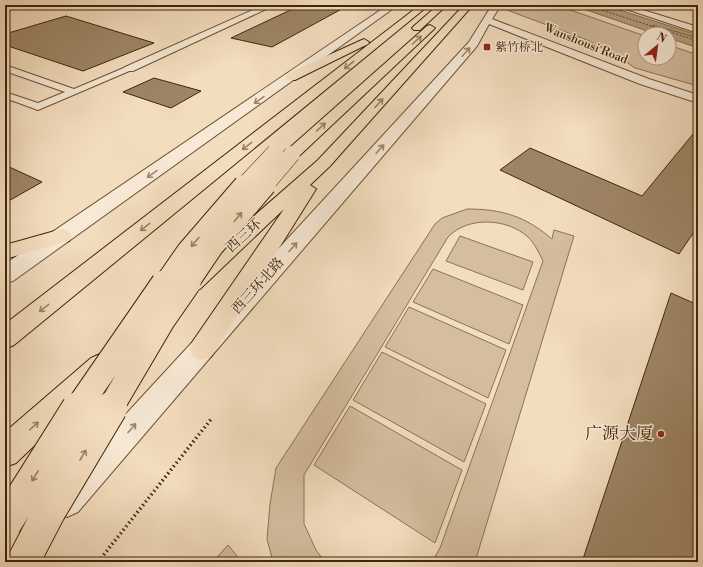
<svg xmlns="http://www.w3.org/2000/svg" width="703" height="567" viewBox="0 0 703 567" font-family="'Libre Bodoni','Noto Serif SC',serif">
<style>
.green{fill:#d5bea0;stroke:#8b7253}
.water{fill:#b69e80;stroke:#876e4f}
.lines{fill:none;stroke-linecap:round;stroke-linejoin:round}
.shore{stroke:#7c6243;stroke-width:1}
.ferry{stroke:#64492b;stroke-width:1;stroke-dasharray:2 1.5;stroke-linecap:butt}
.building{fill:#9e8566;stroke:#412506}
.service-casing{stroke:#6e5334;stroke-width:2}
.minor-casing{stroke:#6e5334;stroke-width:2}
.tertiary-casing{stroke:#6e5334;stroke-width:2}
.trunk-casing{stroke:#412506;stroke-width:2}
.path{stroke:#412506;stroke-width:3.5;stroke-dasharray:1.5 3;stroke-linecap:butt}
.service{fill:#f7e9d5;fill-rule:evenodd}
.minor{fill:#f7e9d5;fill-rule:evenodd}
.tertiary{fill:#f7e9d5;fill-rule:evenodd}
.trunk{fill:#f3ddbf;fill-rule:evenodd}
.trunk-bridge-far3-casing{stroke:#412506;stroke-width:17;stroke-linecap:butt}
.trunk-bridge-far2-casing{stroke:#412506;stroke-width:22;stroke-linecap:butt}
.trunk-bridge-far1-casing{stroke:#412506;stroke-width:27;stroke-linecap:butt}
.trunk-bridge-casing{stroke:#412506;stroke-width:34;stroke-linecap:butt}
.trunk-bridge-far3{stroke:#f3ddbf;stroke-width:16}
.trunk-bridge-far2{stroke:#f3ddbf;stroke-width:20}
.trunk-bridge-far1{stroke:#f3ddbf;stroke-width:25}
.trunk-bridge{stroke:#f3ddbf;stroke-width:32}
.oneway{stroke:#9a8162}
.oneway2{stroke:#9c876e}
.poi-dot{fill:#8f2418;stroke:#f7e9d5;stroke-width:1.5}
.labels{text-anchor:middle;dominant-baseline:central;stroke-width:3;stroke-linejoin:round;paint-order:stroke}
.far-street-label{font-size:12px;fill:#412506;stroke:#f7e9d5}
.far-poi-label{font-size:12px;fill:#412506;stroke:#f7e9d5;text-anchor:start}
.street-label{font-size:14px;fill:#412506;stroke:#f7e9d5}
.near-poi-label{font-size:17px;fill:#412506;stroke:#f7e9d5;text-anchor:end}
</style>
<rect width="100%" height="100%" fill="#f3ddbf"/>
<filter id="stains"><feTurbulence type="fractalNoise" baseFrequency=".005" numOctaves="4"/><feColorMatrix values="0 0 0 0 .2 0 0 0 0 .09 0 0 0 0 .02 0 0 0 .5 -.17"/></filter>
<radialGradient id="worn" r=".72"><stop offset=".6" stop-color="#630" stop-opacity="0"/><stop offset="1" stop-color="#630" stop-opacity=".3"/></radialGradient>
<!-- green -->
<path class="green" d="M507,5h49l89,31v22h24v-13l29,10v31l-63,-18 -22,-15 -26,-13 -80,-30z
M467,209c35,0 58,7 85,30l2,-9 20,6 -99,326h-43l8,-14 103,-287c-4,-8 -8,-17 -15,-24 -21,-19 -60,-21 -80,0l-144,238v49l12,26 9,12h-52l-6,-23 3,-35 6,-36 159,-244 7,-6z
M460,236l73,26 -10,28 -77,-29z
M433,269l90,36 -14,39 -96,-42z
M409,307l97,43 -18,48 -103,-51z
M382,352l104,52 -22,58 -111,-62z
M350,406l112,64 -27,73 -121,-78z
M228,545l14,17h-29z"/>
<!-- water -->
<path class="water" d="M572,5h32l94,30v13l-29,-10v-4h-13z"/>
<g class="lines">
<!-- shore -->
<path class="shore" d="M655,34l-4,-7 2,-2 45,13"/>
<!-- ferry -->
<path class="ferry" d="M586,5l112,36"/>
</g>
<!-- building -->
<path class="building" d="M301,5h48l-77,42 -41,-9z
M66,16l88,27 -71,28 -78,-26v-11z
M154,78l47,13 -30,17 -48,-16z
M698,128v98l-19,28 -179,-84 30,-22 112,48z
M5,165l37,17 -37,21z
M671,293l27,12v257h-116z"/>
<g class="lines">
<defs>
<path id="service" d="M5,65l69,24 52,-22 3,-1 5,3 -96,41 -33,-12v-6l33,11 27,-11 -60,-21z"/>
<path id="minor" d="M264,5h11l-142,66h-8l-2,-2 2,-2z"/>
<path id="tertiary" d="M388,5h10l-385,276 -8,2v-19z
M492,5h9l-9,14 157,60 49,16v8l-58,-19 -151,-60 -12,22 -399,466 -11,5 -11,-5 -5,-11 5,-11 413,-448z
M614,5h13l71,22v6z"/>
<path id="trunk" d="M420,5h9l-415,340 -9,4v-25z
M438,5h9l-27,25h-6l-2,-2 2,-2z
M464,5h9l-143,161 -20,19 6,4 -105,168 -9,3 -9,-3 -4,-8 4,-8 91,-132 -84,80 -8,2 -8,-2 -3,-6 3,-6 134,-117z
M430,25l5,3 -2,2 -135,127h-12l-2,-3 2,-3 141,-125z
M364,39l5,3 -1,2 -73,36h-8l-2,-3 2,-3z
M62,229l7,2 3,5 -3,5 -64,18v-14z
M100,354l9,4 4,8 -4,8 -93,89 -11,4v-35l86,-74z"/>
</defs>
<!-- service casing -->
<use href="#service" class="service-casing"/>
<!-- minor casing -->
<use href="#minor" class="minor-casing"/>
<!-- tertiary casing -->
<use href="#tertiary" class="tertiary-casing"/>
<!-- trunk casing -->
<use href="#trunk" class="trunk-casing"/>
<!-- path -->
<path class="path" d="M98,562l114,-144"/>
<!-- service -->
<use href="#service" class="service"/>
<!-- minor -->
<use href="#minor" class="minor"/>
<!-- tertiary -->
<use href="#tertiary" class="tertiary"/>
<!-- trunk -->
<use href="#trunk" class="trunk"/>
<defs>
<path id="trunk-bridge-far3" d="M243,186l32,-34
M265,186l27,-32"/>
<path id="trunk-bridge-far2" d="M164,284l23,-33 57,-66
M188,284l25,-37 53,-62"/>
<path id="trunk-bridge-far1" d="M77,409l87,-126
M110,409l53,-90 25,-36"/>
<path id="trunk-bridge" d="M5,524l73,-116
M23,562l26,-50 62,-104"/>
</defs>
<!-- trunk-bridge-far3 casing -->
<use href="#trunk-bridge-far3" class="trunk-bridge-far3-casing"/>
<!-- trunk-bridge-far2 casing -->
<use href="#trunk-bridge-far2" class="trunk-bridge-far2-casing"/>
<!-- trunk-bridge-far1 casing -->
<use href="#trunk-bridge-far1" class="trunk-bridge-far1-casing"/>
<!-- trunk-bridge casing -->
<use href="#trunk-bridge" class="trunk-bridge-casing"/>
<!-- trunk-bridge-far3 -->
<use href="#trunk-bridge-far3" class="trunk-bridge-far3"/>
<!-- trunk-bridge-far2 -->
<use href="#trunk-bridge-far2" class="trunk-bridge-far2"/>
<!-- trunk-bridge-far1 -->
<use href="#trunk-bridge-far1" class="trunk-bridge-far1"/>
<!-- trunk-bridge -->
<use href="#trunk-bridge" class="trunk-bridge"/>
</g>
<!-- one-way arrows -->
<defs><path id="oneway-shaft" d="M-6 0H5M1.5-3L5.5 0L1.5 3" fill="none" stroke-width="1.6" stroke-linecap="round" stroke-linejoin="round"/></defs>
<g class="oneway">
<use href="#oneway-shaft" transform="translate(417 40) rotate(-42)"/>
<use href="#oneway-shaft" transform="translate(349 65) rotate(142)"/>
<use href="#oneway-shaft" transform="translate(379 103) rotate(-48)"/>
<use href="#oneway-shaft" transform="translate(321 127) rotate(-42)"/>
<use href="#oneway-shaft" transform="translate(247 146) rotate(142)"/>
<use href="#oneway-shaft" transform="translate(238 217) rotate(-50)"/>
<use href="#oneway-shaft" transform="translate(145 227) rotate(142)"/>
<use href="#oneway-shaft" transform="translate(195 242) rotate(130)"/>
<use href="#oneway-shaft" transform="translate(44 308) rotate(142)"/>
<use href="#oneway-shaft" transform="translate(34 426) rotate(-42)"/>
<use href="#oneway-shaft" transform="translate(83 455) rotate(-59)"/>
<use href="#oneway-shaft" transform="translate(35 476) rotate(122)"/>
</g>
<g class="oneway2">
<use href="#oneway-shaft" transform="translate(466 52) rotate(-48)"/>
<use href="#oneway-shaft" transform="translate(259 100) rotate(145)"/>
<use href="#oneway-shaft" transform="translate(380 149) rotate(-48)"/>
<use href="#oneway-shaft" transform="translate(152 174) rotate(145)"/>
<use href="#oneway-shaft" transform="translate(293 247) rotate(-48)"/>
<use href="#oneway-shaft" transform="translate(132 428) rotate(-49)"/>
</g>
<!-- markers -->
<g class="poi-dot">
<rect x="483" y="43" width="8" height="8" rx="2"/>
<circle cx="661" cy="434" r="4"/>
</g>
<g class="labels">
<!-- far-street labels -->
<g class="far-street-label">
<text transform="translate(586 44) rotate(22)">Wanshousi Road</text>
</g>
<!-- far-poi labels -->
<g class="far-poi-label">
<text x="495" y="47">紫竹桥北</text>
</g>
<!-- street labels -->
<g class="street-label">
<text transform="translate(244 236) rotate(-42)">西三环</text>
<text transform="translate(258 286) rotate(-48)">西三环北路</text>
</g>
<!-- near-poi labels -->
<g class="near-poi-label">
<text x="653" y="434">广源大厦</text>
</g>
</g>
<!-- margin -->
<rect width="703" height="567" fill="none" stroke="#f3ddbf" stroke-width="20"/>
<rect x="6" y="6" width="691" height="555" fill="none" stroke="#412506" stroke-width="2"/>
<rect x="10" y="10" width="683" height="547" fill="none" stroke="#412506"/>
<!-- north arrow -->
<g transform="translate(657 46) rotate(29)"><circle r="19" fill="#f7e9d5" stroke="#ae9b82"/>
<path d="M0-3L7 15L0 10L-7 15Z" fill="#8f2418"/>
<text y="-6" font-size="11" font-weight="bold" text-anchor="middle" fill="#412506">N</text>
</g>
<rect width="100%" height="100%" filter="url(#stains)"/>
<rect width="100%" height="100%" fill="url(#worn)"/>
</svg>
